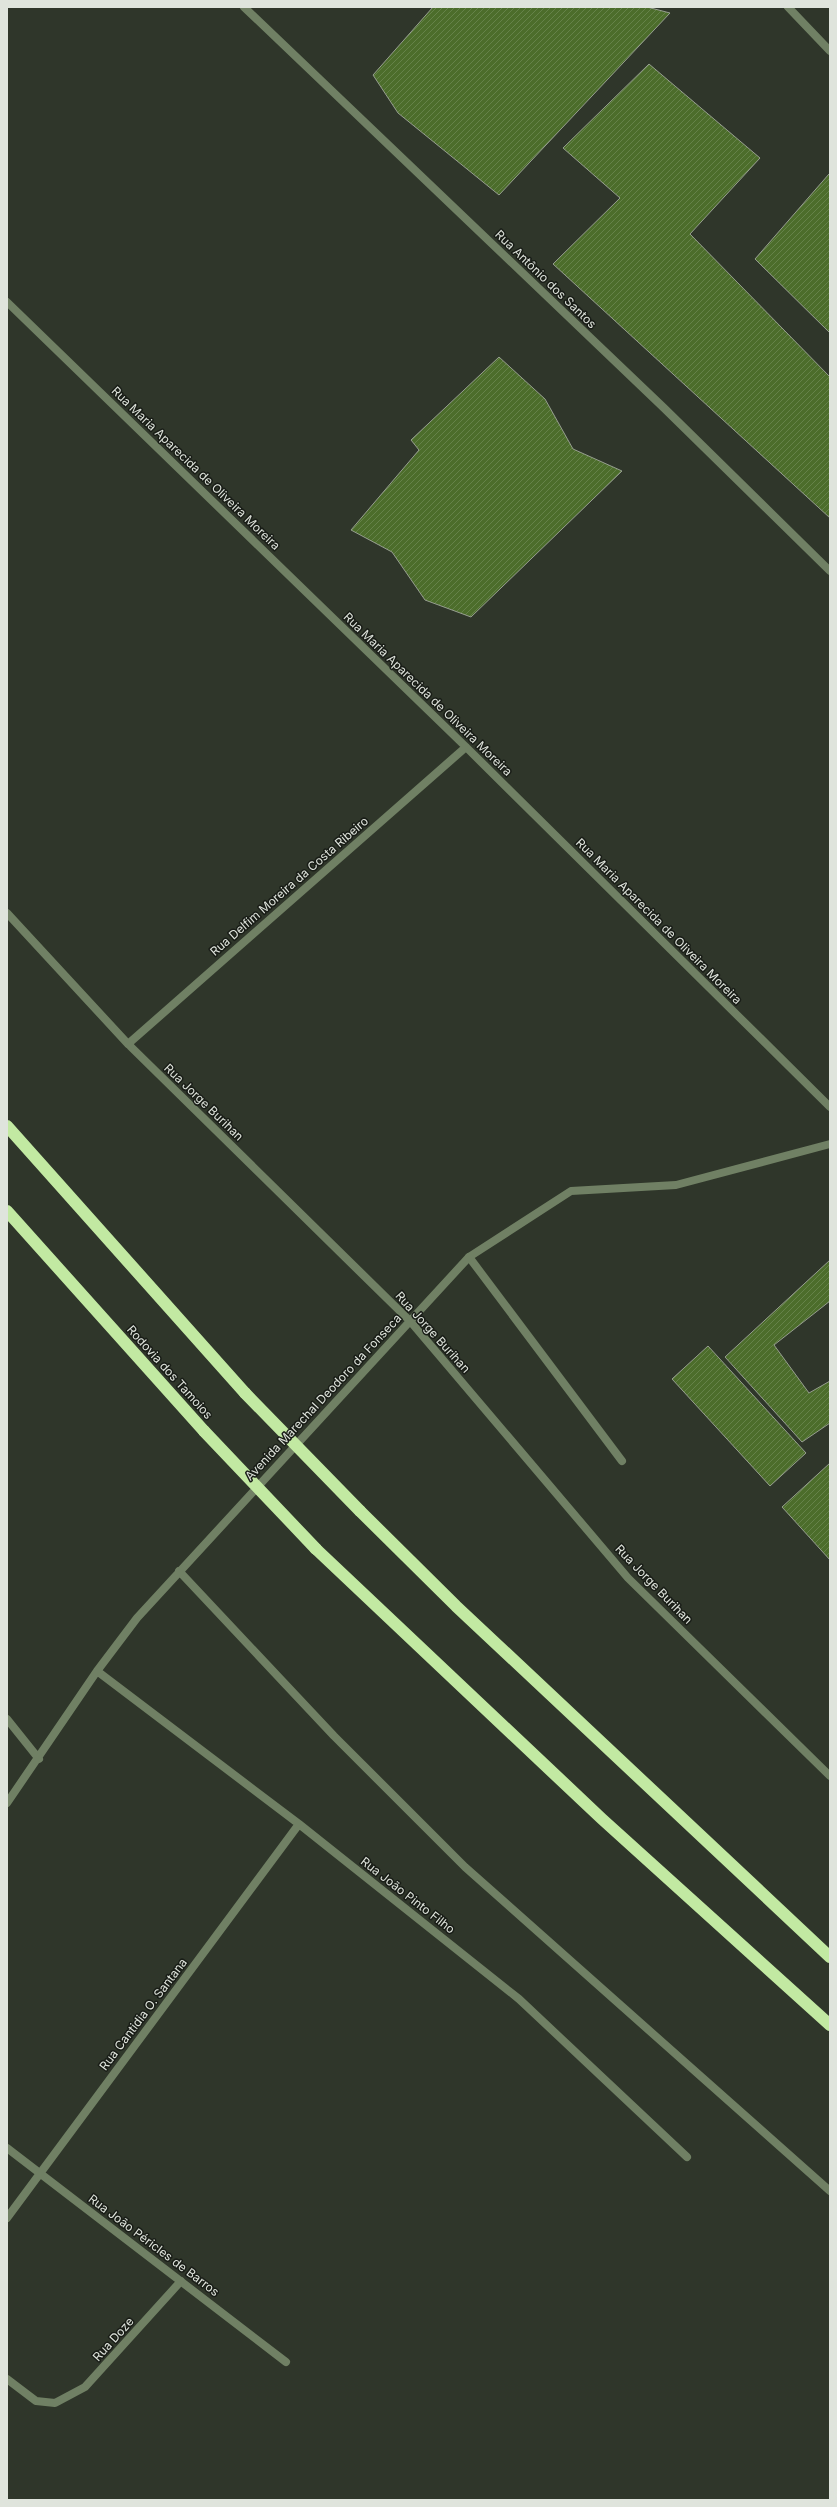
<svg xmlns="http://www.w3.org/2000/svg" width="837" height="2507" viewBox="0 0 837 2507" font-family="Inter,sans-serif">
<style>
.building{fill:url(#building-hatch);stroke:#969e8f}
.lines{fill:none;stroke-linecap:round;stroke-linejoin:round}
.lane{stroke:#708064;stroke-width:8}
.street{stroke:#708064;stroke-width:8}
.highway{stroke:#c2e9a2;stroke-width:12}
.highway-bridge{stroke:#c2e9a2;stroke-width:12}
.labels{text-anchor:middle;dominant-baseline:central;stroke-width:3;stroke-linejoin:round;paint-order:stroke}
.street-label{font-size:12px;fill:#dfe4dc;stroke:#191d17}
</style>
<defs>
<pattern id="building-hatch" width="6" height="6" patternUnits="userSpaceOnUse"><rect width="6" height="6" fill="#4c6d2b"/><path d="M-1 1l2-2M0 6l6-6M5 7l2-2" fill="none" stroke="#658249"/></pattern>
</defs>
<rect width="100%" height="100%" fill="#2f362a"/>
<!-- building -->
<path class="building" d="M433,7h214l23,6 -171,182 -101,-82 -25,-38z
M649,64l111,94 -70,76 140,143v141l-277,-254 67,-66 -57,-50z
M829,174l1,1v158l-75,-74z
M499,357l46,42 28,50 49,22 -151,146 -46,-17 -33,-48 -41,-22 68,-80 -8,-10z
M830,1260v41l-56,44 35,48 21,-12v42l-28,19 -77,-85z
M708,1346l98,107 -36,33 -98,-107z
M830,1463v97l-48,-53z"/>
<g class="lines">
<!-- lane -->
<path class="lane" d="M469,1257l153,204"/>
<!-- street -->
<path class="street" d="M244,7l420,401 166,163
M788,7l42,44
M7,302l459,445 364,360
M7,913l121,131 282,277 218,257 202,198
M128,1044l338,-297
M179,1571l155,165 131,131 365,324
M97,1671l202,153 220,175 168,158
M7,1719l32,40
M7,1803l90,-132 40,-53 332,-361 102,-66 105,-6 154,-41
M7,2148l279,214
M7,2218l292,-394
M7,2379l29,22 19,2 30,-16 96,-106"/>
<!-- highway -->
<path class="highway" d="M7,1126l238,267
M7,1211l197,220
M360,1511l96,95 374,351
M316,1549l286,270 228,206"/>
<!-- highway-bridge -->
<path class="highway-bridge" d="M245,1393l115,118
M204,1431l112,118"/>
</g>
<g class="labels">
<!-- street labels -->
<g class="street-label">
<text transform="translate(546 279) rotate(44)">Rua Antônio dos Santos</text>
<text transform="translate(196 468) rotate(44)">Rua Maria Aparecida de Oliveira Moreira</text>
<text transform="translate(428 694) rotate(44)">Rua Maria Aparecida de Oliveira Moreira</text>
<text transform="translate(289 886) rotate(-41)">Rua Delfim Moreira da Costa Ribeiro</text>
<text transform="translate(659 921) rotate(45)">Rua Maria Aparecida de Oliveira Moreira</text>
<text transform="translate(204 1102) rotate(44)">Rua Jorge Burihan</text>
<text transform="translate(433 1332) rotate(48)">Rua Jorge Burihan</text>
<text transform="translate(170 1372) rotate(48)">Rodovia dos Tamoios</text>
<text transform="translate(323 1397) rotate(-47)">Avenida Marechal Deodoro da Fonseca</text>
<text transform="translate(654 1584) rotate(46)">Rua Jorge Burihan</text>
<text transform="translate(408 1895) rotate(38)">Rua João Pinto Filho</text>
<text transform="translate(143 2014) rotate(-53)">Rua Cantidia O. Santana</text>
<text transform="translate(154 2245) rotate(37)">Rua João Péricles de Barros</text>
<text transform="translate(113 2339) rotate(-48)">Rua Doze</text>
</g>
</g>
<!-- border -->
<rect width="837" height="2507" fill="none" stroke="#dfe4dc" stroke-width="16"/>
</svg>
